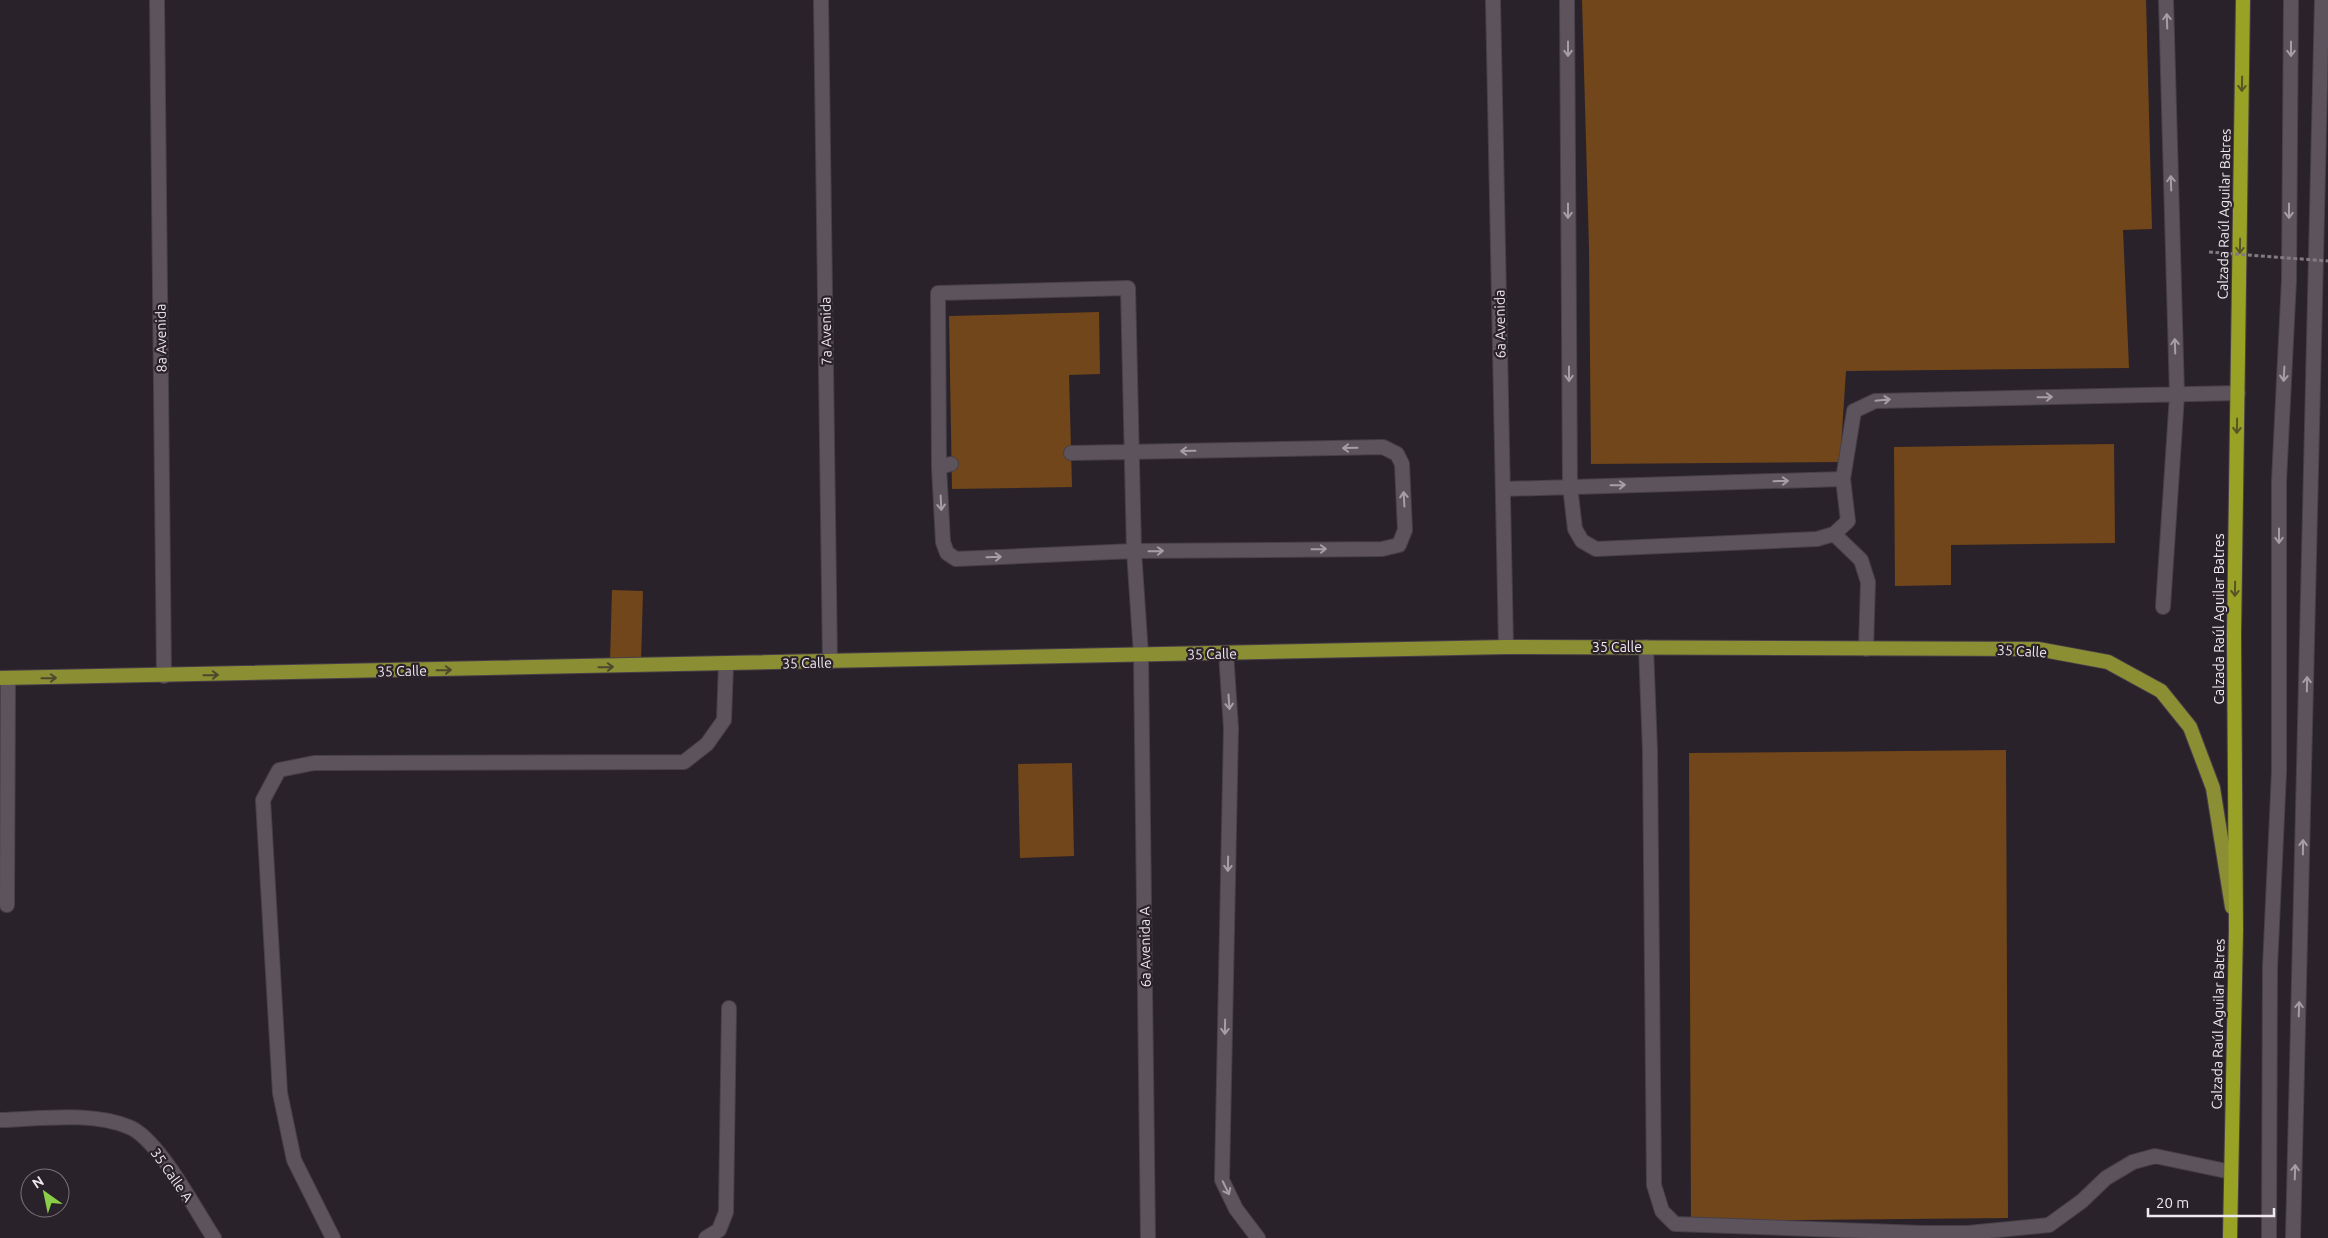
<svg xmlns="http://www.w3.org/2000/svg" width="2328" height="1238" viewBox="0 0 2328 1238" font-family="Ubuntu,sans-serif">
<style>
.building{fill:#71461a}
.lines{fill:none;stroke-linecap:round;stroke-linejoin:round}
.service-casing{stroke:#484048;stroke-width:16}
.minor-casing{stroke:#484048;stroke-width:16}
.primary-casing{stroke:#484048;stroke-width:16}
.trunk-casing{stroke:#484048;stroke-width:16}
.service{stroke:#5d535d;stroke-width:14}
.minor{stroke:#5d535d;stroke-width:14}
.primary{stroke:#8b8e33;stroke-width:14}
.trunk{stroke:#9aa225;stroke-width:14}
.path-bridge{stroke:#817a81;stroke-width:3;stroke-dasharray:4 2.5;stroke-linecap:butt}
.oneway{stroke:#a69ea6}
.oneway2{stroke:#575528}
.oneway3{stroke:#4c482d}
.labels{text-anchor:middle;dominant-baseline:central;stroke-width:4.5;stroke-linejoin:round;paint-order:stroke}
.street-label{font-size:14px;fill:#eee9ee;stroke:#2a222a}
</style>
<rect width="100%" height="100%" fill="#2a222a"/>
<!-- building -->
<path class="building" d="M1582,0h564l6,229 -29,1 6,138 -283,3 -6,91 -249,2 -2,-216z
M1099,312l1,62 -31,1 3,112 -120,2 -3,-173z
M2114,444l1,99 -164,2v40l-56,1 -1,-139z
M612,590l31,1 -2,71 -31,-1z
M2006,750l2,468 -317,3 -2,-468z
M1072,763l2,93 -54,2 -2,-94z"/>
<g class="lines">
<defs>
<path id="service" d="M1567,0l3,486 5,43 7,12 14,8 221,-10 17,-5 14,-13 -5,-42
M951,464l-12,3 4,75 4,11 9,6 178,-8 248,-2 17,-4 6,-15 -3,-66 -5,-10 -14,-7 -312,6
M939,467l-1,-174 190,-5 6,263 7,104
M1503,489l340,-10 11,-68 21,-10 363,-8
M1834,534l27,26 7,22 -2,67
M2163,607l14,-212 -11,-395
M1646,647l4,104 4,434 8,26 13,13 247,9h46l81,-8 33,-24 24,-23 27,-16 22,-6 76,16
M1226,653l5,75 -9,452 14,29 22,29
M7,905l1,-227
M333,1238l-39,-78 -14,-67 -17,-293 16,-30 35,-7 370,-1 23,-18 17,-24 2,-56
M706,1238l13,-8 7,-18 3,-204
M2269,1238l1,-271 9,-195v-291l10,-201 2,-280
M2293,1238l29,-1238"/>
<path id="minor" d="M157,0l7,676
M821,0l9,662
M1493,0l13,647
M1141,655l7,583
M0,1120c40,-1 91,-9 129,7 29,11 67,84 85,111"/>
<path id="primary" d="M0,678l1506,-31 532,2 70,13 53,29 29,36 23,61 19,119"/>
<path id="trunk" d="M2230,1238l6,-309 -2,-293 9,-636"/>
</defs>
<!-- service casing -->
<use href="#service" class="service-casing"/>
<!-- minor casing -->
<use href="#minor" class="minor-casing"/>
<!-- primary casing -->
<use href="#primary" class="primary-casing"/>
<!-- trunk casing -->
<use href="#trunk" class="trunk-casing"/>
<!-- service -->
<use href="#service" class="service"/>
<!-- minor -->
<use href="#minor" class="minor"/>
<!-- primary -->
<use href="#primary" class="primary"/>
<!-- trunk -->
<use href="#trunk" class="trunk"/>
<!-- path-bridge -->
<path class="path-bridge" d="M2209,252l119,9"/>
</g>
<!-- one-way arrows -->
<defs><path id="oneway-shaft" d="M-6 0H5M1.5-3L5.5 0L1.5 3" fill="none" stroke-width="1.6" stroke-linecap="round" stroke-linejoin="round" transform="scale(1.25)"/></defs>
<g class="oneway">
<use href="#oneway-shaft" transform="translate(2167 21) rotate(-92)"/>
<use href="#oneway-shaft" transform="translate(1568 49) rotate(90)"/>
<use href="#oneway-shaft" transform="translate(2291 49) rotate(90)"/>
<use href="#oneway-shaft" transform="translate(2171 183) rotate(-92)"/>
<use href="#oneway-shaft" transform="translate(1568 211) rotate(90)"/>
<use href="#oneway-shaft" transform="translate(2289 211) rotate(90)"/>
<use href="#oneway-shaft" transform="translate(2175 346) rotate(-92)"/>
<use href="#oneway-shaft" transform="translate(1569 374) rotate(90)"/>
<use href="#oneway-shaft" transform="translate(2284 374) rotate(93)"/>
<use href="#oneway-shaft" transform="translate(2045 397) rotate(-1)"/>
<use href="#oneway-shaft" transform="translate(1883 400) rotate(-6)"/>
<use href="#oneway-shaft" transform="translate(1350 448) rotate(179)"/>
<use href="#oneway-shaft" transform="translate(1188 451) rotate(179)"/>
<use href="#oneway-shaft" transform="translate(1781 481) rotate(-1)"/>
<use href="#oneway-shaft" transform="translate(1618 485) rotate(-1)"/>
<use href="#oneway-shaft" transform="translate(1404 499) rotate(-93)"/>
<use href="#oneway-shaft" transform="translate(941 503) rotate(87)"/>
<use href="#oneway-shaft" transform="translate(2279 536) rotate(90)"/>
<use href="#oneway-shaft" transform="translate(1319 549) rotate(-1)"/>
<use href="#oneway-shaft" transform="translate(1156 551) rotate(-1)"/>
<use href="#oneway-shaft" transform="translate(994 557) rotate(-2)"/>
<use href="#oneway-shaft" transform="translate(2307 684) rotate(-89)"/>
<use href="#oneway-shaft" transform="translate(1229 702) rotate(86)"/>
<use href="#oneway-shaft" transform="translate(2303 847) rotate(-89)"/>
<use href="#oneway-shaft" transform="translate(1228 864) rotate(91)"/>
<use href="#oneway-shaft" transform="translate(2299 1009) rotate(-88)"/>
<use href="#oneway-shaft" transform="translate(1225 1027) rotate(91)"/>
<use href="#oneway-shaft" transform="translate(2295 1172) rotate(-88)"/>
<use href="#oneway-shaft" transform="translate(1226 1188) rotate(64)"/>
</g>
<g class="oneway2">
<use href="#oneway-shaft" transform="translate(2242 84) rotate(91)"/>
<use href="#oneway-shaft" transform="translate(2240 246) rotate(91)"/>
<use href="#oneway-shaft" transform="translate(2237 426) rotate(91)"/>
<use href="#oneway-shaft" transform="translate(2235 589) rotate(91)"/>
</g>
<g class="oneway3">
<use href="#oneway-shaft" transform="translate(606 667) rotate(-1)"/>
<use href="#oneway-shaft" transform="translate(444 670) rotate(-1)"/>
<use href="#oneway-shaft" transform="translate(211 675) rotate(-1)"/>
<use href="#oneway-shaft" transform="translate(49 678) rotate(-1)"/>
</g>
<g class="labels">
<!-- street labels -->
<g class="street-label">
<text transform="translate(2224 214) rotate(-89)">Calzada Raúl Aguilar Batres</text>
<text transform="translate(1500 324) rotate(-91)">6a Avenida</text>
<text transform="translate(826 331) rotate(-91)">7a Avenida</text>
<text transform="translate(161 338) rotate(-91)">8a Avenida</text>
<text transform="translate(2219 619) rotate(-90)">Calzada Raúl Aguilar Batres</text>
<text x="1617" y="647">35 Calle</text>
<text transform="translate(2022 651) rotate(3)">35 Calle</text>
<text transform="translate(1212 654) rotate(-1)">35 Calle</text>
<text transform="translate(807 663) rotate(-1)">35 Calle</text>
<text transform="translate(402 671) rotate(-1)">35 Calle</text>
<text transform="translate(1145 947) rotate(-91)">6a Avenida A</text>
<text transform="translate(2218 1024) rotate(-89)">Calzada Raúl Aguilar Batres</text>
<text transform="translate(172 1175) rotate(55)">35 Calle A</text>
</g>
</g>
<!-- north arrow -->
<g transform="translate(45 1193) rotate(327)"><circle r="24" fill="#2a222a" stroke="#787278"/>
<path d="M0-4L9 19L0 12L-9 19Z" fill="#8ace48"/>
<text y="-8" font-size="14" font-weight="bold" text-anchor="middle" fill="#eee9ee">N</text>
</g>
<!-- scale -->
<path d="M2148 1208v8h126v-8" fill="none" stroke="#eee9ee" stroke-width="2.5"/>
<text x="2156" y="1208" font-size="15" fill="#eee9ee" stroke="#2a222a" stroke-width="4" paint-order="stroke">20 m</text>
</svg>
